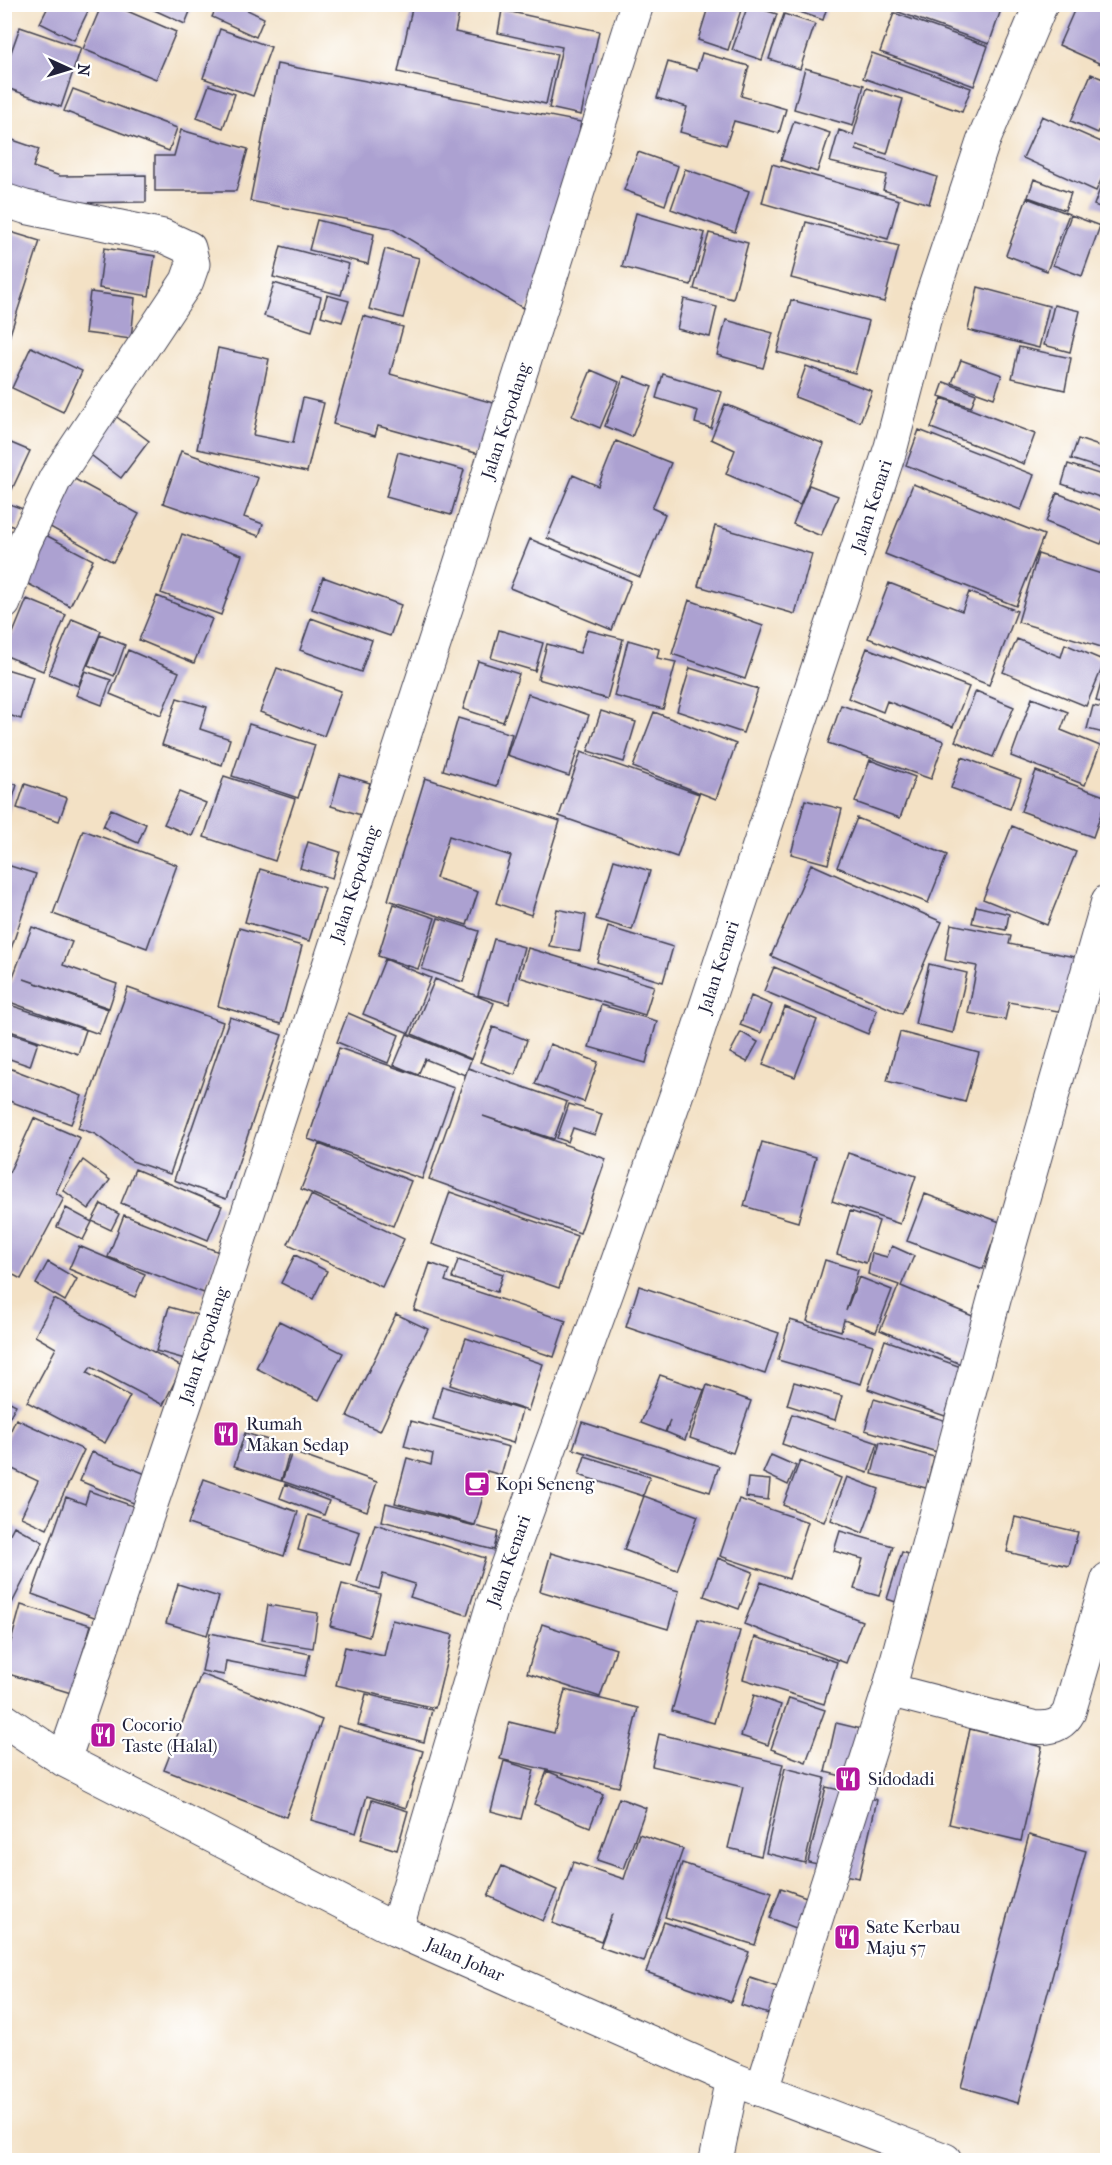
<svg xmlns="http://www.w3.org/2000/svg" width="1112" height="2165" viewBox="0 0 1112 2165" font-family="'IM FELL French Canon',serif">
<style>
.building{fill:#aca1d1}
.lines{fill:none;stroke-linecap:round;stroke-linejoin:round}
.minor-casing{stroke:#413f50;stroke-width:35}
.minor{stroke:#fff;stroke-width:33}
.labels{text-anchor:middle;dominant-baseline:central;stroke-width:4.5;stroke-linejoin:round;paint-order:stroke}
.street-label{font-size:18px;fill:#22223b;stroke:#fff}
.poi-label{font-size:18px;fill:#22223b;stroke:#fff;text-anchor:start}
</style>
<rect width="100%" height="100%" fill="#fff"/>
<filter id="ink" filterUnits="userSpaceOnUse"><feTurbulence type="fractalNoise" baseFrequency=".0167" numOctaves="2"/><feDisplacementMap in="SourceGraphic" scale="12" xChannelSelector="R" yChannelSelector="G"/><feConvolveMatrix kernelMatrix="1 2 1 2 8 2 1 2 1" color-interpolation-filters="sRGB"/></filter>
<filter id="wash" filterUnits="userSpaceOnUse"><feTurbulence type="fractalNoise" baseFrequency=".008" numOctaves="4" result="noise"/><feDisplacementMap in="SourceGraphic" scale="24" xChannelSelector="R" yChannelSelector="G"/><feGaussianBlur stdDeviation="1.35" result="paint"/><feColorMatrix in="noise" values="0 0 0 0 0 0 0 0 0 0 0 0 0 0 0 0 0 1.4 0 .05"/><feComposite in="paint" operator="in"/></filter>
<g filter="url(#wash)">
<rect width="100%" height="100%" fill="#f3e1c5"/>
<g id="blocks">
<!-- building -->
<path class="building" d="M102,4h9l65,28 -20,47 -73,-30z
M141,4h52l-8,20z
M218,4h17l29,14 -8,19 -44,-20z
M413,4h48l-6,28 102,22 -11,50 -148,-32z
M709,4h34l-15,46 -30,-10z
M792,4h36l-5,16 -32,-11z
M891,4h112l-14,40 -99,-35z
M1077,4h31v45l-7,15 -42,-19z
M49,5h42l-17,35 -34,-17z
M748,5l29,9 -15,46 -30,-10z
M502,10l97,21 -18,84 -32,-7 13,-61 -64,-14z
M894,13l94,33 -14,40 -94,-34z
M784,14l31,10 -15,45 -31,-10z
M20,27l61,21 -20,59 -57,-20v-15z
M220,29l51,18 -18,49 -50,-18z
M702,53l47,13 -8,30 45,13 -7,24 -45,-12 -8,24 -46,-13 7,-25 -30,-9 11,-36 29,8z
M872,53l99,35 -9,24 -99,-34z
M277,64l304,58 -25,138 -30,50 -135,-82 -141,-27z
M805,68l59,17 -11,41 -59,-17z
M1091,74l17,7v28l-10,24 -27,-12z
M209,85l26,9 -12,34 -26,-10z
M867,88l36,11 -16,55 -30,-9 -1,5 81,27 -8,27 -46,-14 4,-15 -57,-13 9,-32 14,5z
M73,89l104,39 -8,23 -105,-40z
M1042,116l66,29v20l-12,26 -73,-33z
M794,121l36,12 -13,39 -36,-12z
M181,130l67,19 -12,42h-81v-35h19z
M4,137l35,12 -6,18 27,9 86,-1v27l-86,1 -56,-17z
M638,152l40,14 -13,39 -41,-15z
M772,164l127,36 -11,39 -126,-36z
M685,169l64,22 -14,41 -64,-23z
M1107,170h1v40l-14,-5z
M1034,179l37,14 -6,17 -37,-13z
M1027,198l42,16 -22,57 -41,-16z
M636,213l69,20 -14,52 -69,-18z
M1071,215l29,11 -18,50 -29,-11z
M317,220l57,14 -6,30 -59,-14z
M806,222l93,24 -15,56 -93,-24z
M4,230l36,11 -35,109h-1z
M709,233l39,10 -15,56 -39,-10z
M281,246l68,18 -8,31 -68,-18z
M104,248l51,8 -6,40 -50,-8z
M385,249l34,9 -16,60 -34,-9z
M274,283l47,14 -9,34 -48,-15z
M978,287l71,19 -10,42 -71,-18z
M90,292l45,6 -4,41 -46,-6z
M327,295l22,6 -7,21 -21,-6z
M684,299l33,8 -7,30 -33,-8z
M791,300l78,21 -14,52 -78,-21z
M1054,305l26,6 -10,41 -26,-7z
M363,316l40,11 -13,47 107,30 -14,51 -105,-29 -3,10 -42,-12z
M726,320l47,13 -10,35 -46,-13z
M31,347l51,24 -19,41 -51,-24z
M1019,347l52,11 -6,32 -53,-12z
M218,348l51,11 -16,76 40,8 10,-45 21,5 -17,69 -110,-23z
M961,360l41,15 -8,23 -42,-15z
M806,366l66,25 -12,31 -65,-25z
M591,370l28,12 -19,46 -28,-12z
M663,374l59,18 -11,36 -16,-5 3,-12 -42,-13z
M624,376l28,11 -20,50 -27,-11z
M944,382l32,12 -5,13 -32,-11z
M942,398l93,36 -11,30 -93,-36z
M725,404l99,40 -24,61 -74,-31 9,-24 -24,-11z
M114,415l35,26 -28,37 -34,-26z
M919,430l115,45 -13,35 -115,-45z
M1078,439l30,10v22l-37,-12z
M4,440l26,11 -22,47 -4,-2z
M616,441l55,22 -19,45 13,6 -25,63 -93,-39 26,-63 25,11z
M181,451l77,27 -14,39 19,7 -4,12 -96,-33z
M398,452l66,18 -13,45 -65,-18z
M1068,464l40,13v23l-46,-16z
M69,476l70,38 -26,48 -70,-39z
M913,484l131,51 -28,71 -131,-52z
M809,485l29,11 -17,40 -28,-12z
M1057,493l51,20v15l-7,16 -55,-22z
M4,502l19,7 -6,19 -13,-5z
M715,526l97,28 -17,60 -97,-28z
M40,532l53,28 -23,46 -53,-28z
M4,534l14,6 -14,18z
M182,534l60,21 -21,60 -60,-22z
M530,539l101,42 -19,49 -102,-42z
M1038,554l70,22v73l-90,-27z
M323,577l78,28 -11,31 -78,-27z
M889,583l73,28 7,-19 48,19 -28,74 -121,-47z
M157,596l55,23 -18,44 -55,-23z
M27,599l39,16 -23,56 -39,-16z
M689,600l74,26 -18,53 -73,-25z
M311,618l61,22 -11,32 -61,-22z
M72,619l29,12 -23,55 -29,-12z
M499,630l44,13 -8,28 -44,-13z
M587,630l36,9 -16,60 -69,-20 9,-35 33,9z
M100,635l25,10 -11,31 -26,-11z
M1017,639l44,18 4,-13 40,17 -19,45 -83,-34z
M628,640l31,9 -2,9 19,4 -13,47 -49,-13z
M867,648l102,39 -16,40 -66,-26 -4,11 -35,-14z
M128,650l51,22 -18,43 -51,-21z
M478,661l41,13 -16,48 -40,-13z
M1107,662h1v42l-12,-3z
M277,668l64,23 -17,45 -64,-24z
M690,668l68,21 -15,44 -66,-22z
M6,669l27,8 -12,42 -16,-5z
M85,671l26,9 -9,25 -26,-10z
M976,691l38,16 -21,50 -38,-16z
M528,694l61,21 -20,61 -62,-21z
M177,698l30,9 -7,22 30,10 -8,26 -60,-20z
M1032,698l36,14 -7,18 39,16 -15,39 -74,-29z
M841,705l103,36 -13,38 -103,-36z
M1093,706l15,3v37l-6,-2 2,-11 -17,-4z
M601,711l35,11 -12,40 -36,-11z
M654,712l82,32 -20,55 -83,-32z
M458,718l54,16 -15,52 -54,-16z
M249,724l66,21 -17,53 -66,-22z
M581,752l118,42 -22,63 -118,-41z
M962,757l59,22 -11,30 -59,-21z
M870,760l45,17 -15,41 -45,-16z
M1036,771l71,26 -14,40 -72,-26z
M340,774l30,9 -9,32 -30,-9z
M224,776l71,23 -20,62 -71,-24z
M425,778l135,43 -29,94 -35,-12 15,-47 -62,-20 -13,42 42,14 -11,33 -79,-25z
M5,780l12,5 -12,38z
M25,784l42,14 -8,23 -42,-13z
M179,792l27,11 -14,33 -28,-12z
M805,800l37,9 -14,55 -37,-10z
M111,809l35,15 -8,19 -35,-16z
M857,818l90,37 -19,48 -91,-36z
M1012,826l64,26 -29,73 -64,-26z
M83,830l94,35 -30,83 -94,-34z
M308,842l32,10 -8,26 -32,-10z
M614,860l36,11 -18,59 -36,-11z
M4,864l32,10 -27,81 -5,-2z
M811,864l131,58 -40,92 -131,-58z
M260,869l65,19 -16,53 -64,-19z
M394,904l41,14 -17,51 -40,-13z
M976,906l33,8 -3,16 -34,-7z
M557,909l29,6 -6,36 -31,-5z
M438,918l41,13 -16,51 -41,-13z
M951,924l60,12 -2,8 66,13 -12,55 -54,-10 -4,18 -37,-7 9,-47 -32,-6z
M32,927l40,15 -9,23 54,19 -8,24 -85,-29 84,30 -9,25 -95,-34z
M608,927l65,20 -10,35 -66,-20z
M239,928l63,18 -21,78 -63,-18z
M494,939l30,8 -15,57 -31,-9z
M528,948l126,38 -9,29 -126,-38z
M385,959l46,19 -22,55 -46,-19z
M929,964l38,9 -14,60 -38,-9z
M774,967l103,43 -9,24 -104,-43z
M435,979l59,24 -23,56 -59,-25z
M128,988l95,34 -53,152 -38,-13 -37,-27 -17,-6z
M751,996l21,9 -11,28 -21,-8z
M4,1003l82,27 -8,24 -74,-25z
M601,1005l56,16 -11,42 -57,-16z
M785,1007l32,13 -22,57 -32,-12z
M348,1013l51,22 -11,28 -51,-21z
M230,1017l52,18 -56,164 -52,-19z
M493,1027l34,13 -12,35 -35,-13z
M4,1031l34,11 -8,24 -26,-9z
M741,1032l17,10 -11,20 -17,-9z
M900,1032l79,21 -14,49 -78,-21z
M407,1034l64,26 -6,15 -40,-16 -7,16 -24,-10z
M550,1044l48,18 -14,40 -49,-18z
M339,1048l115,40 -32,91 -114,-40z
M4,1066l78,30 -11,28 -67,-25z
M468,1068l99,34 -13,37 -71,-23 123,43 -26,74 -151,-54z
M569,1104l33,10 -7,21 -22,-7 -5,14 -11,-4z
M34,1118l46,20 -24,55 8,5 -43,81 -17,-9v-86z
M762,1142l54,15 -18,65 -54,-16z
M319,1144l92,37 -18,45 -92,-37z
M848,1153l68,23 -16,48 -68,-23z
M83,1160l27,20 -21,29 -26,-19z
M135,1169l87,37 -14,34 -87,-37z
M450,1192l127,44 -18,52 -127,-44z
M925,1194l75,28 -17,47 -76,-28z
M311,1195l93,44 -22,48 -94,-43z
M101,1204l18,10 -8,16 -19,-9z
M66,1208l26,14 -9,18 -26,-13z
M850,1211l29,10 -13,42 -29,-9z
M124,1215l95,37 -15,41 -96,-36z
M79,1246l66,28 -10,23 -66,-28z
M892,1246l22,10 -13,30 81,34 -19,45 -83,-35 19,-45 -31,-11 4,-21 15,4z
M295,1255l32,16 -14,28 -32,-16z
M458,1260l45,14 -6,18 -45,-14z
M825,1260l33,10 -12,41 13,-34 33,13 -16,42 -32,-12 -3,11 -34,-10z
M48,1262l29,17 -12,22 -29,-17z
M430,1263l19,7 -4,11 121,40 -12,36 -140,-47z
M639,1286l140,47 -14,41 -139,-47z
M54,1299l128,68 -19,38 -72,-38 -4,6 43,23 -25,47 -78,-41 29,-54 -21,-12z
M169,1307l29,8 -13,44 -29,-8z
M396,1314l32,15 -48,102 -33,-15z
M790,1320l83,25 -12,39 -83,-24z
M279,1321l64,32 -24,47 -63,-32z
M466,1338l77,26 -15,47 -78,-26z
M885,1340l76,27 -16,49 -77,-27z
M660,1375l44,15 -19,50 -19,-8 4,-12 -5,12 -24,-9z
M794,1382l48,14 -7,24 -48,-15z
M707,1385l44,16 -18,52 -43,-15z
M442,1386l80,24 -9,33 -80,-24z
M4,1399l12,6 -12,22z
M874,1399l73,22 -10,31 -72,-22z
M792,1414l86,29 -10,30 -86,-29z
M16,1419l68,31 -37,79 -26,-12 17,-36 -34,-16v-20z
M411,1421l98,26 -8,28 -14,-4 -2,6 3,1 -13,47 -80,-22 12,-45 24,7 2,-11 -29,-8z
M582,1422l137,44 -9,26 -137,-43z
M245,1433l46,14 -10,34 -47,-15z
M880,1442l54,15 -8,31 -54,-14z
M92,1452l56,23 -12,29 -56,-23z
M292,1452l85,30 -10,29 -85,-30z
M771,1455l25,11 -8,19 -25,-12z
M585,1456l65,21 -7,19 -64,-21z
M800,1461l41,17 -17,44 -41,-17z
M847,1477l32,12 -16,44 -32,-13z
M748,1478l22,2 -2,20 -22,-3z
M204,1479l94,33 -14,44 -96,-32z
M285,1484l44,17 -5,14 -44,-17z
M89,1491l47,16 -39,111 -65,-24 34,-97 19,7z
M644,1496l54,20 -21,54 -53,-20z
M739,1499l69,23 -19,57 -69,-23z
M386,1503l112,29 -4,18 -112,-29z
M308,1515l52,17 -10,33 -52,-15z
M1015,1517l63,15 -9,34 -62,-14z
M375,1524l110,34 -18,57 -57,-18 5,-13 -32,-10 -4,15 -22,-7z
M14,1526l29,16 -39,77v-74z
M840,1531l53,15 -14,50 -25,-7 9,-30 -29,-8z
M902,1552l15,5 -15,47 -15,-5z
M551,1553l128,38 -11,38 -128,-38z
M718,1558l35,14 -14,37 -35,-13z
M761,1582l101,39 -16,42 -102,-39z
M178,1584l41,13 -12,38 -41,-12z
M342,1584l38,10 -11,43 -39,-11z
M21,1605l70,20 -20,68 -66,-20v-10z
M268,1605l50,8 -5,35 -51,-8z
M698,1619l42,12 -26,92 -42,-12z
M392,1620l61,15 -18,73 -99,-23 9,-38 39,9z
M542,1624l74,25 -16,48 -73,-24z
M210,1633l100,21 -5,22 -79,-15 -2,14 -22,-4z
M755,1637l82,25 -13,42 -81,-25z
M201,1674l121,46 -36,97 -122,-47z
M565,1690l73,18 -19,79 -119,-28 9,-37 45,11z
M366,1694l66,16 -8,32 -66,-17z
M754,1695l27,10 -13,40 -27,-9z
M789,1698l36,12 -19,52 -35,-13z
M836,1723l34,8 -12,49 -33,-8z
M338,1726l85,25 -17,57 -39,-12 -11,37 -45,-13z
M970,1729l72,18 -21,94 -72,-17z
M659,1734l124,30 -22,92 -33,-8 15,-61 -91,-21z
M504,1761l30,9 -13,49 -30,-8z
M785,1768l40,10 -20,85 -39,-10z
M547,1771l56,23 -13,33 -56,-23z
M826,1787l19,4 -18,75 -19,-4z
M863,1796l14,4 -18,78 -15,-3z
M619,1798l27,10 -22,61 -27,-9z
M372,1800l36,11 -11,39 -36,-11z
M639,1834l44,15 -39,113 -44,-15 12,-33 -11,27 -49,-18 21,-61 51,17z
M1029,1835l57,16 -68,252 -57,-16z
M682,1863l90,29 -17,53 -90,-28z
M502,1866l55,24 -14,31 -55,-25z
M781,1888l31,11 -11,31 -31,-12z
M664,1922l85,30 -18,50 -85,-30z
M750,1978l40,13 -9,27 -40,-13z"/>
</g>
</g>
<g filter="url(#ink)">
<use href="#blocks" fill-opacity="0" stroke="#413f50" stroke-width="1.5"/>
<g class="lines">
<defs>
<path id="minor" d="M4,200l21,7 138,29 26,12 4,16 -6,17 -132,198 -31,65 -20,59
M889,1690l143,37c16,2 29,0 37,-15l39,-133
M4,1720l60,40 332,170 337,149 212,81
M64,1760l131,-385 262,-801 180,-570
M396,1930l96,-323 116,-318 74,-210 209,-632 33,-127 59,-178 58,-138
M762,2089l127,-399 106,-394 113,-395
M716,2160l17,-81"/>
</defs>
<!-- minor casing -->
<use href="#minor" class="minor-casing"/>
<!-- minor -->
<use href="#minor" class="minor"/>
</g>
</g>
<!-- icons -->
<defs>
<symbol id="restaurant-square" viewBox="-11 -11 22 22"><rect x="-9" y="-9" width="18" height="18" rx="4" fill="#b5179e" stroke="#fff"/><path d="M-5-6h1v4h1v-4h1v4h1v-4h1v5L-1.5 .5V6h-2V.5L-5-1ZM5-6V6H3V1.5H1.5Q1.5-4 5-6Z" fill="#fff"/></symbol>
<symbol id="cafe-square" viewBox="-11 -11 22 22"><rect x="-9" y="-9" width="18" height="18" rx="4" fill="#b5179e" stroke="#fff"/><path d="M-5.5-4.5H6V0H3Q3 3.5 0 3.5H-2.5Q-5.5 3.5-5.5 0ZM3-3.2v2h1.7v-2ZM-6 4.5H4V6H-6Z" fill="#fff"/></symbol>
</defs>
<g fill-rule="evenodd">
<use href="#restaurant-square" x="211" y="1419" width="30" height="30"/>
<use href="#cafe-square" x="462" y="1469" width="30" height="30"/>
<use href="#restaurant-square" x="88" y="1720" width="30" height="30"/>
<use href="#restaurant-square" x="833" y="1764" width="30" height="30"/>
<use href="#restaurant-square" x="832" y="1922" width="30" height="30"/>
</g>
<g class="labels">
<!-- street labels -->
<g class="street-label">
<text transform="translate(506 421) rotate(-72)">Jalan Kepodang</text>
<text transform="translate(872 506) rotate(-72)">Jalan Kenari</text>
<text transform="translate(355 884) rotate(-72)">Jalan Kepodang</text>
<text transform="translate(719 967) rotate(-72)">Jalan Kenari</text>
<text transform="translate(204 1345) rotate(-72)">Jalan Kepodang</text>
<text transform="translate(509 1561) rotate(-70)">Jalan Kenari</text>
<text transform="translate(465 1960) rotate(24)">Jalan Johar</text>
</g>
<!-- poi labels -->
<g class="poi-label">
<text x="246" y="1424">Rumah<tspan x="246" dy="21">Makan Sedap</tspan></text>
<text x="496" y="1484">Kopi Seneng</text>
<text x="122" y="1725">Cocorio<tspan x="122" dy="21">Taste (Halal)</tspan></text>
<text x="868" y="1779">Sidodadi</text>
<text x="866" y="1927">Sate Kerbau<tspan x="866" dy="21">Maju 57</tspan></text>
</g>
</g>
<!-- margin -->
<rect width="1112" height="2165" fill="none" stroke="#fff" stroke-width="24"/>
<!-- north arrow -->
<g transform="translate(69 69) rotate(94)" stroke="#ffffff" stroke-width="4.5" paint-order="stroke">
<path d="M0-4.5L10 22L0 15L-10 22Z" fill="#22223b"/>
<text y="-9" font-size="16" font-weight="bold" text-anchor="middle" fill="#22223b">N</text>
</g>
</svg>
